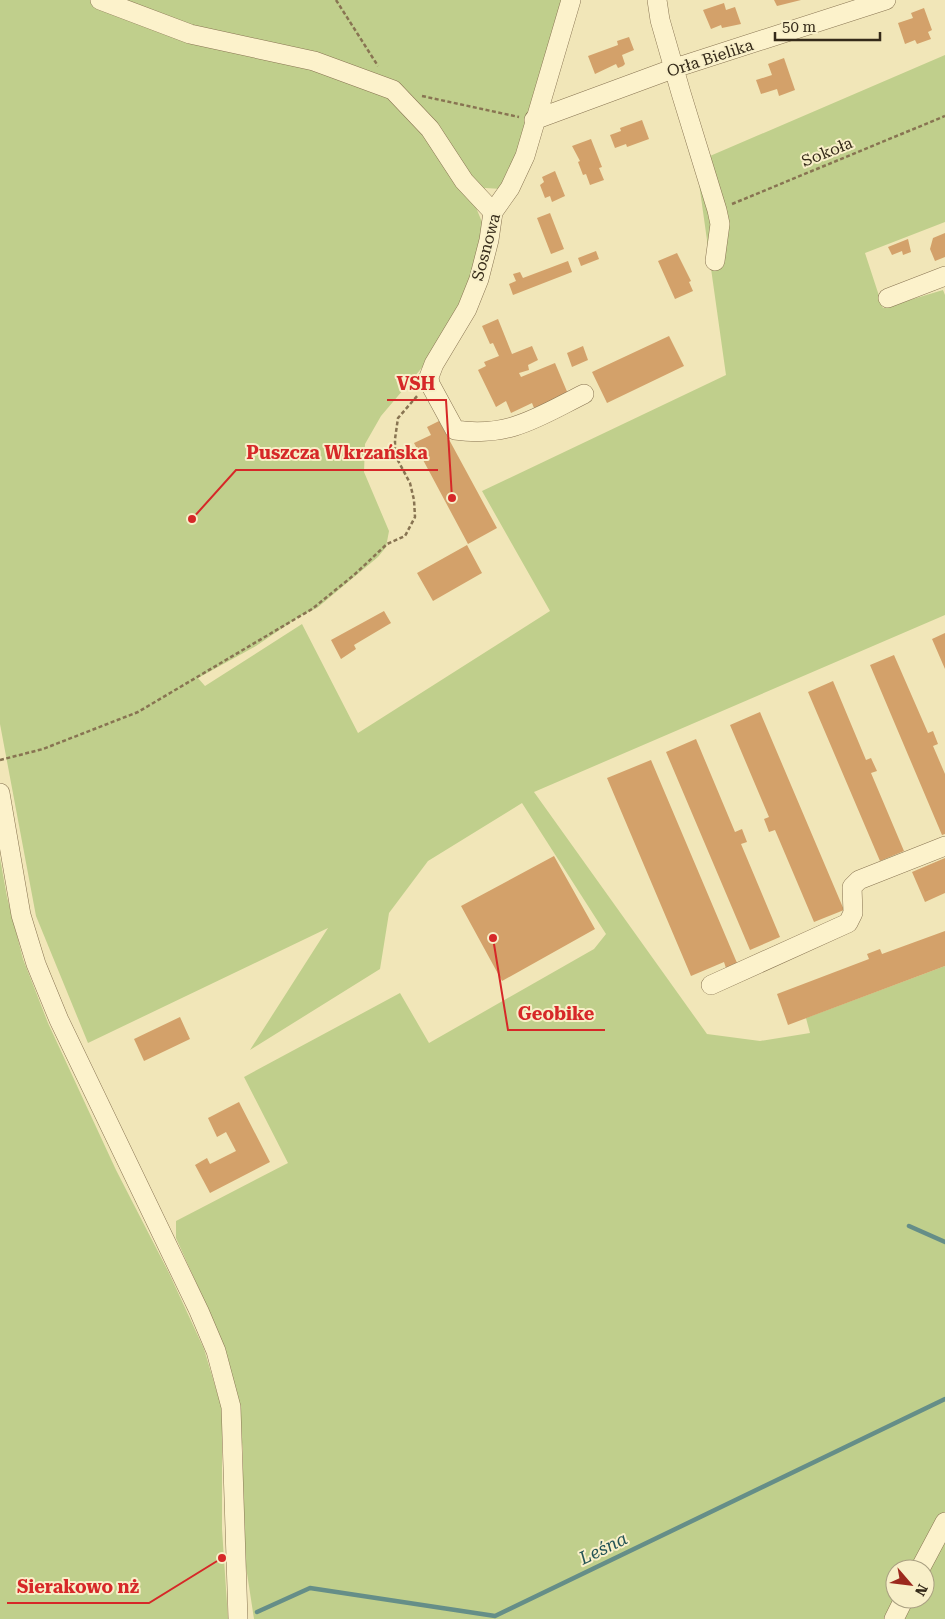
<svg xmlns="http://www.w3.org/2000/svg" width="945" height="1619" viewBox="0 0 945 1619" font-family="'Roboto Serif',serif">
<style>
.green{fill:#c0cf8c}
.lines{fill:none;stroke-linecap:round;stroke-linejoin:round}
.stream{stroke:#658e88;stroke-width:4.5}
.building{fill:#d3a16a}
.minor-casing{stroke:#887452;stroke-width:20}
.path{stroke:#887452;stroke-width:2.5;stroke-dasharray:4 2.5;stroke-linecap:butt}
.minor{stroke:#fcf2cb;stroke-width:19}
.labels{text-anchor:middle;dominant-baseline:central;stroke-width:4;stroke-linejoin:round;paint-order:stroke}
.street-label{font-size:16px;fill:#352a19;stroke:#f8efc8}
.water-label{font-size:18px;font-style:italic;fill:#265557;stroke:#f8efc8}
.leader{fill:none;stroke:#d62828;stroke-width:2}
.callout-dot{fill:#d62828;stroke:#f8efc8;stroke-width:2}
.callout-label{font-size:18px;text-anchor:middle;font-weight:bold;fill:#d62828;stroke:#f8efc8;stroke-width:4;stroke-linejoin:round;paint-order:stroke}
</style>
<rect width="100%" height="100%" fill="#f1e6b8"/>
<!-- green -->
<path class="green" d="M0,0h565l-27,101 -36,88 -17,-1 -10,17 9,22 -14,60 -39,70 -50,59 -16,28 -1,28 25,59 -3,16 -8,10 -61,51 -17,8 -44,30 -58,32 7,8 97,-62 56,109 192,-122 -68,-120 244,-116 -30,-213 249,-107v167l-80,31 18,55 60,-18 2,5v320l-411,177 173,242 53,7 50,-8 -4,-15 139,-52v546l-30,57h-20v30l-5,20h-636l-11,-72v-98l-10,-67 -20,-62 -37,-82v-17l112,-58 -44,-86 156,-84 29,50 165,-94 12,-15 -84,-131 -94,58 -39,52 -9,56 -130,81 78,-122 -240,115 -52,-127 -36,-192z
M0,858l7,39 16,62 25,64 68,147 53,103 35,76 18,60v120l6,90h-228z
M945,1539v80h-44l11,-20h13v-23z"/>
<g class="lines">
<!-- stream -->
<path class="stream" d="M909,1226l36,16
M257,1612l53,-24 185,28 450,-217"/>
</g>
<!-- building -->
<path class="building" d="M774,0h27l-24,6z
M724,3l2,7 9,-3 6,17 -19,4 -1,-3 -10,4 -8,-19z
M924,8l8,22 -4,2 3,7 -14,5 -2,-4 -10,4 -7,-21 15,-5 -2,-5z
M629,37l5,13 -12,5 3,9 -2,2 -5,2 -2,-4 -21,10 -7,-18 30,-11 -1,-4z
M784,58l11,32 -16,6 -2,-7 -16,5 -5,-14 16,-5 -4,-11z
M642,120l7,19 -22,8 -1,-3 -11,4 -5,-13 11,-4 -1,-3z
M591,139l11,28 -3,1 5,12 -14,5 -4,-11 -3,1 -5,-13 2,-1 -8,-15z
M555,171l10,25 -13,6 -2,-6 -5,2 -5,-13 4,-3 -2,-5z
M550,213l14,36 -13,5 -14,-36z
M945,233v24l-10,4 -5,-12 3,-11z
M908,239l3,13 -8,3 -1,-4 -10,4 -4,-8z
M596,251l3,8 -18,7 -3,-8z
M677,253l14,28 -2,1 4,9 -18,8 -17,-38z
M568,261l4,11 -59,23 -4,-11 7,-3 -3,-7 7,-2 3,6z
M498,319l14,35 20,-8 6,14 -10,5 1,5 -10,3 2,4 34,-14 13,31 -34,14 -2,-5 -21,10 -5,-12 -10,6 -18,-37 8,-4 -2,-4 15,-6 -6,-13 -3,1 -8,-18z
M669,336l15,30 -77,37 -15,-31z
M583,346l5,14 -16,7 -5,-14z
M439,421l58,107 -29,16 -54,-101 17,-8 -4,-8z
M467,545l15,28 -49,28 -16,-28z
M384,611l7,12 -37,22 2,4 -15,10 -10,-19z
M945,633v36l-13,-30z
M894,655l34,78 5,-2 5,13 -5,2 12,28v60l-3,1 -72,-170z
M833,681l33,79 5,-2 6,13 -6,2 33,78 -24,10 -72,-169z
M760,712l84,198 -30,12 -39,-92 -6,2 -5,-13 5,-2 -39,-92z
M696,739l39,93 7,-3 5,13 -6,2 39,93 -30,13 -84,-198z
M651,760l86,203 -11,5 -2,-6 -33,14 -84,-198z
M554,856l41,73 -93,52 -41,-75z
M945,858v35l-20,9 -13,-30z
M945,931v35l-157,59 -11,-31 92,-35 -2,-5 13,-5 2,5z
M180,1017l10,22 -46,22 -10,-22z
M239,1102l31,60 -60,31 -15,-28 12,-7 3,6 26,-13 -10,-19 -9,5 -9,-19z"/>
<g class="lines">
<defs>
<path id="minor" d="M100,0l90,34 124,27 79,29 37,39 34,52 29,31
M571,0l-46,156 -15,32 -17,24 -4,28 -10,39 -12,30 -33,55 -5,13 1,7 25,46c54,8 83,-13 129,-36
M657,0l3,20 21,73 36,117 3,14 -5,37
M534,120l141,-52 211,-68
M888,298l57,-22
M0,793l21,122 15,49 23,56 140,291 17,40 15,56 7,212
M711,985l137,-62 5,-10 -1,-26 7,-7 86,-34
M920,1569l25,-47
M894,1619l10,-20"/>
</defs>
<!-- minor casing -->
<use href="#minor" class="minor-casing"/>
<!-- path -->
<path class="path" d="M336,0l42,66
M422,96l97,21
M732,204l213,-88
M0,760l43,-11 95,-37 174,-103 42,-34 33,-31 18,-8 10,-19 -1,-17 -4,-17 -15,-28v-16l3,-21 20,-23"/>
<!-- minor -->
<use href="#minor" class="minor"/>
</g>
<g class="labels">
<!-- street labels -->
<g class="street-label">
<text transform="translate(710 58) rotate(-18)">Orła Bielika</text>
<text transform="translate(827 152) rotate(-22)">Sokoła</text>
<text transform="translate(486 247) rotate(-75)">Sosnowa</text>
</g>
<!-- water labels -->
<g class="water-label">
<text transform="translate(603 1548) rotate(-26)">Leśna</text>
</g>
</g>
<!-- callouts -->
<path class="leader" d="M452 498L446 400H387M192 519L236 470H438M493 938L508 1030H605M222 1558L149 1603H7"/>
<g class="callout-dot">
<circle cx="452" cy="498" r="5"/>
<circle cx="192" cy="519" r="5"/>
<circle cx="493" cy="938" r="5"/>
<circle cx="222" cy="1558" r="5"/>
</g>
<g class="callout-label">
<text x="416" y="390">VSH</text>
<text x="337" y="459">Puszcza Wkrzańska</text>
<text x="556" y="1020">Geobike</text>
<text x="78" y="1593">Sierakowo nż</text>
</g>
<!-- north arrow -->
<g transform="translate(910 1584) rotate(118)"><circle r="24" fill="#f8efc8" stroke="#aaa082"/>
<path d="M0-4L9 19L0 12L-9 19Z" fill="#9c291d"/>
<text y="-8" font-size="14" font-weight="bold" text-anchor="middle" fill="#352a19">N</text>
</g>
<!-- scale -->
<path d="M775 32v8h105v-8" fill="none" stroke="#352a19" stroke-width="2.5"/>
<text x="782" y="32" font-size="15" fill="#352a19" stroke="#f8efc8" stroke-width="4" paint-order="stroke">50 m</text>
</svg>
